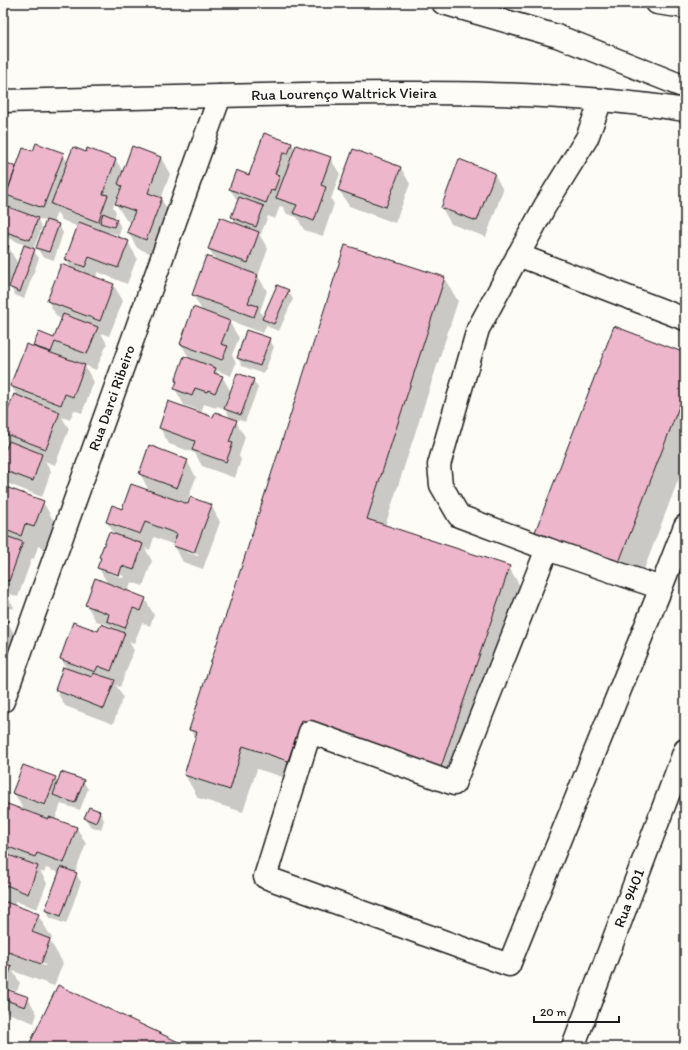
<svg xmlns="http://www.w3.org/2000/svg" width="688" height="1050" viewBox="0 0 688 1050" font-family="Itim,sans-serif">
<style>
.shadow{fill:#0003;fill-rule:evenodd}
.building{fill:#eeb6cb;stroke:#1c1c1c}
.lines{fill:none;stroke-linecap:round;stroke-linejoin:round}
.minor-casing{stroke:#1c1c1c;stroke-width:25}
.major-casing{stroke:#1c1c1c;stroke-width:25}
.highway-casing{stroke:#1c1c1c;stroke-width:25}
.minor{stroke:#fdfcf7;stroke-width:22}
.major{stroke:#fdfcf7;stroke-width:22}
.highway{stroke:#fdfcf7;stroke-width:22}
.labels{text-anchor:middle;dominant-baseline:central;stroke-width:3.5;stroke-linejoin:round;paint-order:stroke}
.street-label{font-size:15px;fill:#1c1c1c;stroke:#fdfcf7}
</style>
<rect width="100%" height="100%" fill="#fdfcf7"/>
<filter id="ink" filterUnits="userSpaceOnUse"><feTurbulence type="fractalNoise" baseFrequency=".025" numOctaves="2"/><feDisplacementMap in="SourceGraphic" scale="8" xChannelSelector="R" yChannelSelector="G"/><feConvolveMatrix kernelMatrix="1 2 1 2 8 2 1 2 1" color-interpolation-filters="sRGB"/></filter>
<g filter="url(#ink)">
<!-- shadow -->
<path class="shadow" d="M292,143l3,7 35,8 10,16 -9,25 3,5 -11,32 -19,-6 -7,-13 -10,-3 -4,-7 -3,-1 -5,13 -7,-3 -7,18h-2l9,15 -10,27 9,15 -7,20 4,7 24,-27 5,8 -14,32 -11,-4 -1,-3 -4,9 -35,-13 11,18 -7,17 4,8 -5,13 -15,-6 3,5 3,1 9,16 22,-12 5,8 -13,34 -11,-4 11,19 -6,19 2,4 -6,18 -33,-12 -7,-13 -26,-9 -9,-16 37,-16 1,-2 -14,-5 -9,-16 2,-7 -1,-2 14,-21 -9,-15 22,-32 -10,-17 23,-35 -7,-11 28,-25 -5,-7 6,-15 -8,-13zM204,404l12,4 1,-2 8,3 6,10 -18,-1 -12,-5z
M33,153l30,1 5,9 18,-10 30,7 7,12 38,-14 9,16 -9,25 10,16 -16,40 -18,-7 -9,-16 3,-10 -5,-2 -10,-16 6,-15 -2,-1 -7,19 3,5 -2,7 3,1 4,8 -2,7 -10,-3 -1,2 20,8 9,16 -10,26 -29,-12 -2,6 17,6 10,17 -14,35 -8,-3 6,11 -11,26 -12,-5 10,17 -12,31 -8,-3 -4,10 -8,-3 7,12 -14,36 -10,-4 6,10 -9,26 -33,-13 -6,-10v-16l5,-14 -5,-9v-10l15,-28 -7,-11 23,-39 5,-14 15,6 8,-20 -5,-2 -9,-16 23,-32 -5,-10 12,-32 -16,-7 -5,-8 -4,11 6,2 4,8 -9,27 -12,-4 -5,-8 10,-26 -10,-4 5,9 -9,23 6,8 -15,41 -9,-4 -5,-8 2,-5 -2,-1 -7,19v-137l14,5zM6,237l19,8 -7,19 -10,-18 -5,-1z
M401,168l9,16 -15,39 -46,-17 -10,-16z
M494,173l9,17 -17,47 -35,-13 -9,-16z
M444,278l14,23 -73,225 124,41 13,23 -68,199 -139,-46 -13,40 -45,-14 -14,43 -45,-14 -13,-23 11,-36 -6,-10z
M269,339l5,8 -10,27 -22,-8 -4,-8z
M685,354v108l-50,131 -82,-32 -17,-29z
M187,461l9,16 -10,28h25l9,17 -17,47 -20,-7 -9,-17 -20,-8 -4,13 -5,-2 7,13 -9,25 -12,-4 -3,10 17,7 9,16 -4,11 -8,-3 -8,21 -5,-2 5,8 -14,37 -4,-2 7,12 -10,27 -48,-18 -9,-16 11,-21 -6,-10 38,-26 13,-3 -1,-4 -15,-5 -10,-17 22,-20 -10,-17 3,-8 -1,-2 15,-22 -8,-13 43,-30 -10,-18zM186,549l13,5 -1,2 -12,-4zM109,571l15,5 -1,2 -14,-5z
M3,487l40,15 13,23 -9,25 -9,-4 -4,13 -2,-1 -14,39 -8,-3 -4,-7 -3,-1z
M3,590l11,17 -1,2 -5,-2 -4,13 3,1 9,16 -8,23 -5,-2z
M55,778l3,5 25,-2 5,8 -8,21 -19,-6 -6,16 22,8 9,16 -11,29 6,9 -15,42 -16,-6 -4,-8 13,-37 -13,-5 -2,5 -4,-2 7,12 -10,26 -22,-8 -1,5 24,9 14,23 -2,3 13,22 -9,23 -41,-15 7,12 -3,8 -10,-3 -1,2 22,8 9,16 -3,9 -31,-12v-60l42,15 1,-1 -43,-16v-138l30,4 1,-2 -11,-4 -9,-16z
M89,808l11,4 4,8 -3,10 -11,-4 -5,-8z"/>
<!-- building -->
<path class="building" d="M264,133l28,10 -4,11 -5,-1 -8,21 5,1 -6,16 -3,-1 -5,13 -37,-14 7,-19 13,5z
M36,143l28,10 -21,55 -37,-13 17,-47 10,3z
M296,145l35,12 -10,28 5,2 -12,34 -21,-8 4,-8 -21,-7z
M132,146l29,11 -13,36 14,5 -16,42 -19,-8 8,-21 -20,-7 7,-18 -4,-2z
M73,147l13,5 1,-4 29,11 -13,35 5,1 -10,27 -47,-18z
M353,149l48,18 -15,40 -48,-17z
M459,159l36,14 -18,48 -36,-13z
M3,161l13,6 -13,37z
M239,197l25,9 -8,21 -25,-10z
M3,205l35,13 -8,22 -27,-9z
M103,213l14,6 -3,8 -14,-4z
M220,217l39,15 -11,31 -40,-14z
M46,220l13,4 -10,28 -13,-4z
M79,222l50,19 -11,27 -29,-11 -4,10 -20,-7z
M3,244l6,2 -6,15z
M24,245l11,4 -15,43 -11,-5z
M345,245l100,32 -78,242 143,47 -69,201 -139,-47 -14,41 -45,-15 -13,44 -46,-15 13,-43 -8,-2z
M206,256l52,19 -10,28 10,3 -4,11 -62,-22z
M61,264l53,20 -14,37 -53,-20z
M277,285l12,5 -15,34 -12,-5z
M193,307l37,14 -9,23 7,2 -6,14 -42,-16z
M63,314l35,13 -11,27 -32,-12 -4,10 -18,-6 6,-14 15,6z
M614,326l71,27v38l-67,174 -83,-33z
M246,330l24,8 -10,28 -23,-8z
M26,344l59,21 -12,32 -8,-3 -4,11 -51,-19z
M184,356l32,12 -2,5 9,3 -8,17 -7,-3 -1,2 -12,-4 -3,8 -18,-7 3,-8h-2z
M237,373l17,6 -13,36 -17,-6z
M14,394l46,18 -14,37 -43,-16v-10z
M168,401l45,16 2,-5 22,8 -8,22 4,1 -7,19 -34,-12 3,-9 -36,-13z
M9,441l33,13 -9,27 -30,-11v-15z
M149,445l39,15 -11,28 -38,-14z
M131,484l57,20 2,-7 22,8 -18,48 -21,-7 4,-12 -32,-12 -5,12 -34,-12 6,-17 10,4z
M3,486l41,15 -10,26 -9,-3 -4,12 -18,-7z
M109,532l34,12 -9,26 -12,-4 -3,9 -22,-7 4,-10 -2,-1z
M3,535l20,7 -14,39 -6,-2z
M95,578l51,20 -5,13 -8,-3 -8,20 -18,-7 2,-7 -24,-9z
M3,619l5,1 -5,13z
M73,622l25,9 3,-7 24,9 -14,38 -13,-5 -3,6 -35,-13z
M63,667l29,10 1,-4 22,7 -11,29 -49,-19z
M23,765l33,12 -11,28 -33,-12z
M61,772l23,8 -9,23 -22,-8z
M5,803l43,16 1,-2 28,10 -13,36 -27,-10 -2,4 -32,-12v-37z
M89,807l11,4 -4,12 -12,-5z
M3,853l35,13 -10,28 -22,-9 -3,10z
M61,867l16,6 -16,43 -16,-6z
M3,901l36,13 -7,18 18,7 -9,25 -38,-14z
M3,963l9,3 -4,10 -5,-2z
M58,985l131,62h-161z
M3,988l26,9 -4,10 -22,-8z"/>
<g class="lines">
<defs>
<g id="minor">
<path d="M601,100l-14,38 -42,68 -67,123 -39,136 2,20 18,31 88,33 114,39"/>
<path d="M518,255l167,64"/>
<path d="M547,549l-93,235 -144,-52 -45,145 244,88 152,-377 24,-62"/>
<path id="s1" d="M3,701l217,-605"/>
<path id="s2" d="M573,1047l112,-297"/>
</g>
<g id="major">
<path id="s3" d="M3,101c101,-2 201,-5 302,-7 126,-2 255,-3 380,16"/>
</g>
<path id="highway" d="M443,3l114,33 128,51
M657,3l28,4"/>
</defs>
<!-- minor casing -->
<use href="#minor" class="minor-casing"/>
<!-- major casing -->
<use href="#major" class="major-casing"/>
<!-- highway casing -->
<use href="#highway" class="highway-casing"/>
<!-- minor -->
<use href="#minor" class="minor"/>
<!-- major -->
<use href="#major" class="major"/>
<!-- highway -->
<use href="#highway" class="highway"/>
</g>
</g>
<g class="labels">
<!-- street labels -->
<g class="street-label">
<text stroke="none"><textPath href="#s3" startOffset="341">Rua Lourenço Waltrick Vieira</textPath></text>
<text stroke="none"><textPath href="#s1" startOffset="322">Rua Darci Ribeiro</textPath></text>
<text stroke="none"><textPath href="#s2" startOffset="159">Rua 9401</textPath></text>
</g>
</g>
<!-- margin -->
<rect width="688" height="1050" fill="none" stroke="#fdfcf7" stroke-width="16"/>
<rect x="8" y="8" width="672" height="1034" fill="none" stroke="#1c1c1c" stroke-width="1.5" filter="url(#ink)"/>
<!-- scale -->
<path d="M534 1016v6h85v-6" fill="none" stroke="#1c1c1c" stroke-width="2"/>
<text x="540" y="1016" font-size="12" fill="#1c1c1c" stroke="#fdfcf7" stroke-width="3" paint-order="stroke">20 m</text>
</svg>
